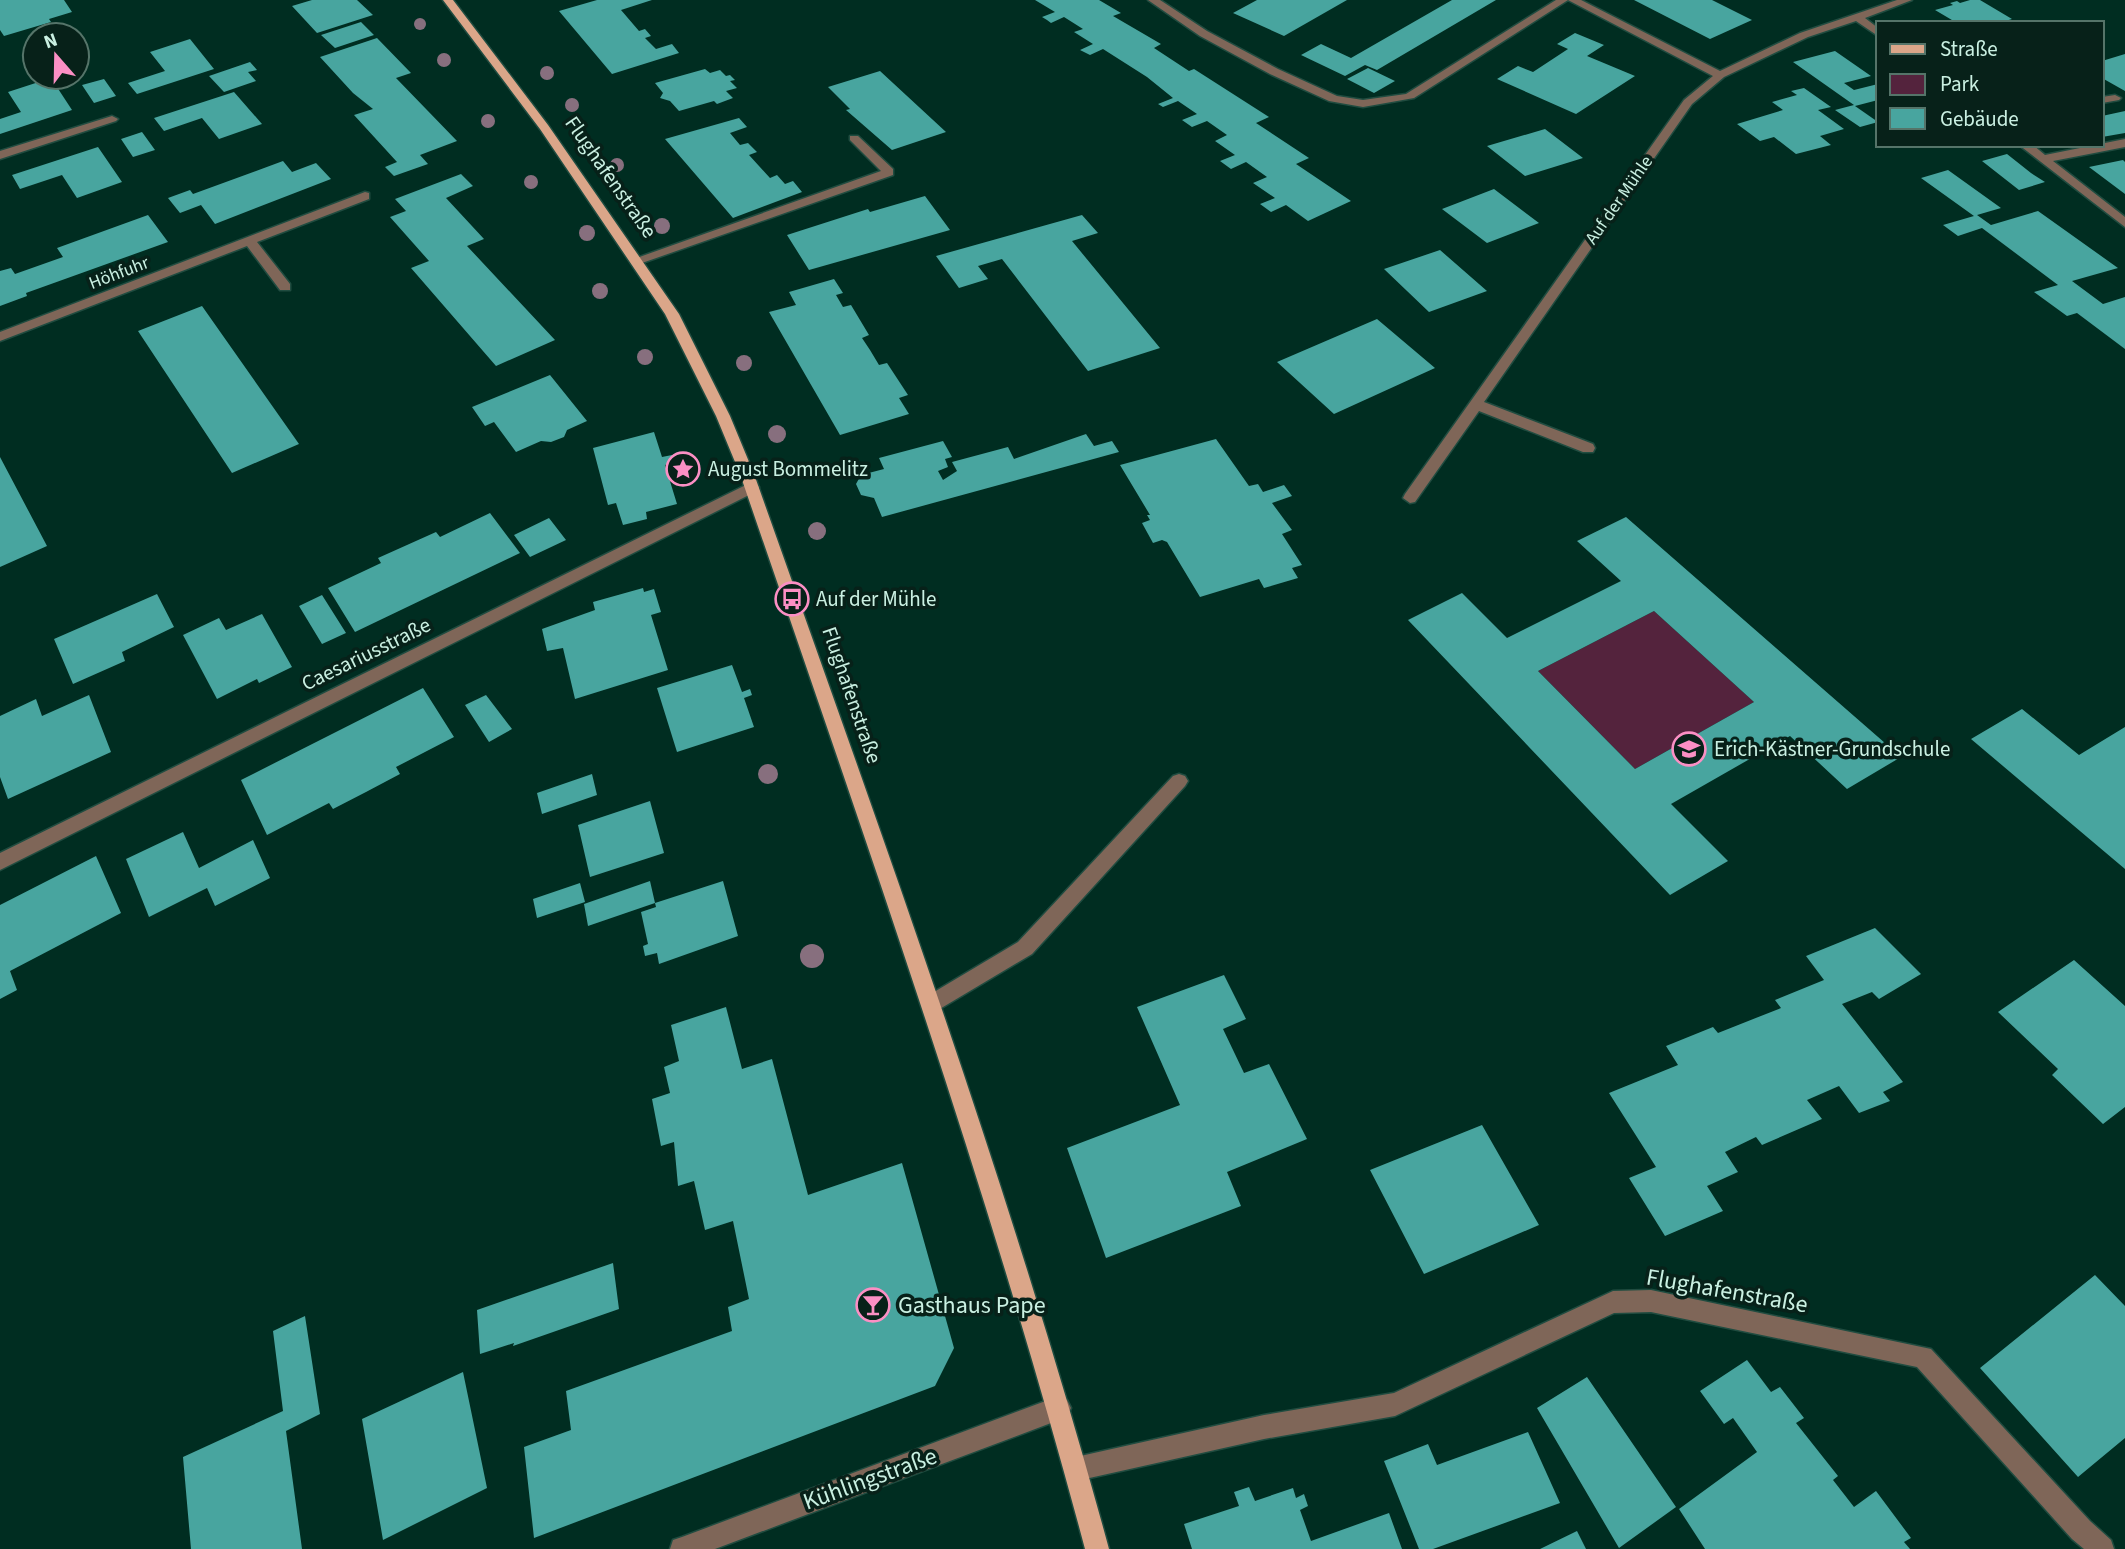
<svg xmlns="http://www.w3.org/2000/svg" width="2125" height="1549" viewBox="0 0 2125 1549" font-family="'Source Sans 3',sans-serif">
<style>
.green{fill:#54233d}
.building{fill:#48a59f;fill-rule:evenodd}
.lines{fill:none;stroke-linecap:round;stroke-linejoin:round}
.minor-casing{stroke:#204c40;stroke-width:3}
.major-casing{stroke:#204c40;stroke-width:3}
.minor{fill:#7f6658;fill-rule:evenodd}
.major{fill:#dba689;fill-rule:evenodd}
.tree{fill:#876f7e}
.labels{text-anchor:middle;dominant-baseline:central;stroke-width:7;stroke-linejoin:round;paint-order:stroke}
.far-street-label{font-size:18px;fill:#caf0e2;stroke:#072119}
.street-label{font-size:21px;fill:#caf0e2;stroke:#072119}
.poi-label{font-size:21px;fill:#caf0e2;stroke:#072119;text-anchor:start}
.near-street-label{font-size:24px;fill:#caf0e2;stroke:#072119}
.near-poi-label{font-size:24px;fill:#caf0e2;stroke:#072119;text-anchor:start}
</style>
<rect width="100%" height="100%" fill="#002d21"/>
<!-- green -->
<path class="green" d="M1654,611l100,91 -119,67 -97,-98z"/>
<!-- building -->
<path class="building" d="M0,0h64l8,12 -23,7 2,3 -47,14 -4,-6z
M312,0h45l16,15 -56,18 -25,-27z
M597,0h55l-31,10 18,21 6,-2 6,7 -6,2 11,11 16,-5 7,9 -67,21 -53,-63z
M1035,0h64l22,13 -8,3 48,28 -7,4 35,23 5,-2 75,48 -13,6 53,35 -13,6 55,37 -43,20 -22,-16 -15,7 -11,-8 15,-6 -22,-15 14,-6 -21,-15 -15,7 -11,-8 15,-6 -20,-14 12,-6 -20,-14 -15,6 -10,-7 15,-6 -19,-13 -15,6 -5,-3 15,-6 -26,-21 -44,-28 -13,6 -10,-5 13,-6 -19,-12 9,-3 -19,-12 -13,6 -4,-3 -5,-3 13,-5z
M1257,0h90l-63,36 -51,-23z
M1452,0h44l-119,70 -12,-5 -20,11 -44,-21 20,-11 30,14z
M1634,0h78l40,20 -42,19z
M1970,0h10l32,19 -13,4h-42l-22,-13 18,-5 -3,-2 7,-2 3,2z
M361,22l13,13 -39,13 -14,-13z
M1575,33l29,12 -17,11 48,20 -59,38 -79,-35 21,-13 15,6 35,-23 -11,-5z
M377,38l34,35 -15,5 61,63 -37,14 8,9 -34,12 -9,-9 12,-5 -43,-47 19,-6 -20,-16 -33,-36z
M190,39l24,30 -77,25 -9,-11 37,-12 -15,-19z
M1835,51l36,25 -27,7 10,7 24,-6v16l-23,6 23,16 -18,5 -25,-17 19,-5 -61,-43z
M2125,54v37l-23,-13v-17z
M250,62l7,8 -9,2 8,9 -32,11 -15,-16z
M1368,68l27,13 -21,12 -27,-14z
M705,69l5,4 10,-3 6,6 4,-1 5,5 -5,1 7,7 -11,3 7,7 -16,6 -3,-3 -35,10 -9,-10 -10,-3 3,-5 -8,-10z
M880,71l66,61 -54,18 -46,-40 4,-1 -22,-22z
M51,78l21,32 -72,24v-15l21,-7 -13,-20z
M104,79l12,17 -22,7 -12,-18z
M1804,88l27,19 -13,3 26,19 -24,7 11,9 -35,9 -22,-17 -14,4 -23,-17 46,-14 -11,-8 25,-7 -6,-4z
M234,92l28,32 -43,15 -17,-21 -38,13 -10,-13z
M2125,111v22l-23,4v-21z
M739,118l8,9 -17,6 10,12 8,-2 9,9 -8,3 21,23 7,-3 8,9 8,-3 9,11 -69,26 -68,-79z
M1545,129l38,29 -58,18 -38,-30z
M142,132l13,18 -22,7 -12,-18z
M98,147l24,35 -45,16 -15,-23 -42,14 -8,-14z
M2007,154l24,19 14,9 -26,8 -37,-29z
M2123,160l2,2v32l-36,-27z
M283,161l9,11 24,-9 15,16 -116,45 -14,-19 -21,8 -12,-15 22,-8 3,4z
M1948,170l53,38 -24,7 14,10 47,-14 80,57 -46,13 31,23 22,-7v52l-48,-36 -10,3 -33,-24 24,-7 -76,-57 -24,8 -15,-11 31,-9 -53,-38z
M461,174l12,12 -27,12 38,41 -17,7 88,94 -59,26 -85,-98 18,-7 -39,-44 16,-6 -11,-12z
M1494,189l45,34 -52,20 -45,-34z
M925,196l25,34 -141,40 -22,-35 81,-26 2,3z
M148,215l20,27 -142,51 1,3 -27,10v-35l11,-3 4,6 48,-17 -6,-9z
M1082,215l16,18 -26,8 88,107 -72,23 -86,-112 -24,7 10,13 -29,9 -23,-32z
M1440,250l47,41 -58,21 -45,-43z
M834,279l9,14 -7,2 7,12 8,-2 18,30 -7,3 8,12 9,15 8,-2 21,32 -9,3 10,16 -69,21 -71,-123 27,-7 -7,-13z
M202,306l97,138 -67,29 -94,-142z
M1377,319l58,49 -101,46 -57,-52z
M550,375l37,46 -20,9 -3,7 -13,5 -10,-1 -25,11 -22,-30 -9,4 -13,-19z
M654,432l8,25 10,-2 2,7 -9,3 12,39 -31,8 1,7 -24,6 -7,-22 -8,2 -15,-57z
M1086,434l8,12 18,-5 7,11 -237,65 -8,-19 -13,-3 -5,-11 5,-9 23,-6 -5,-11 64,-17 9,16 -7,2 3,8 -10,4 5,9 14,-9 -5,-9 56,-15 6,12z
M1216,439l33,47 9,-2 5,8 21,-7 8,11 -20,7 20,27 -10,4 20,31 -10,3 6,10 -34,10 -5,-9 -59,18 -33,-55 -5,-2 -9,3 -11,-20 8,-3 -3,-5h3l-30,-50z
M0,457l47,89 -47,21z
M490,513l30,40 -165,79 -27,-44 53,-25 -3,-5 58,-26 4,5z
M1626,517l275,240 -54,32 -57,-53 -119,68 57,57 -58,34 -262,-275 54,-27 45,45 114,-57 -44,-40zM1654,611l100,91 -119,67 -97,-98z
M549,518l17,22 -36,17 -16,-22z
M643,588l1,4 10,-3 7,23 -10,3 17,55 -93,29 -12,-51 -16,3 -5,-22 53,-19 -2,-8z
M157,594l17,33 -52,25 3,9 -52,23 -19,-45z
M322,595l24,38 -24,11 -23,-38z
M262,614l30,53 -33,16 -2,-4 -40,20 -34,-64 36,-17 7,12z
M732,665l10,27 8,-3 2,6 -8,3 10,29 -77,25 -20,-64z
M423,688l31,49 -58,30 4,7 -34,18 -33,17 -4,-6 -62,32 -26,-55z
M89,695l22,57 -103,47 -8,-22v-61l36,-17 6,17z
M486,695l26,34 -23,13 -24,-37z
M2022,709l57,46 46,-28v142l-154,-130z
M592,774l5,21 -55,19 -5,-21z
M650,801l14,52 -74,24 -12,-52z
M183,832l16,36 54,-28 17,38 -55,28 -8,-18 -58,29 -23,-58z
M96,856l25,57 -111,58 7,19 -17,9v-94z
M650,881l5,22 68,-22 15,55 -79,28 -2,-11 -12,3 -2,-10 5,-2 -7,-32 15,-5 -1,-4 -67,23 -4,-22z
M580,883l5,19 -48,16 -4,-19z
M1875,928l46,46 -42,25 -7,-7 -30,12 61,78 -20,10 7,9 -31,12 -20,-27 -32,14 15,19 -60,26 -6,-8 -31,15 13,20 -31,14 16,25 -58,25 -36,-58 27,-11 -47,-74 69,-28 -12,-19 47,-19 5,6 63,-25 -6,-8 49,-20 -18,-24z
M2074,960l51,46v101l-22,17 -51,-49 6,-6 -60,-57z
M1224,975l22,44 -23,10 21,44 25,-9 38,75 -80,33 14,34 -135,52 -39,-110 113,-43 -43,-98z
M726,1007l16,62 30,-10 36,136 94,-32 52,185 -19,38 -401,152 -10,-91 47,-17 -5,-39 166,-60 -4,-24 21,-8 -16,-78 -28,9 -11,-49 -16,5 -4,-44 -13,4 -9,-47 18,-6 -6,-26 15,-6 -8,-36z
M1482,1125l57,100 -115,49 -54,-104z
M613,1263l6,46 -106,37 1,-3 -34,11 -3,-44z
M2095,1275l30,31v132l-47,39 -98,-109z
M305,1316l15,98 -34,17 16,118h-111l-8,-92 100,-46 -10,-80z
M1747,1360l24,32 9,-5 24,31 -8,5 42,53 -5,4 21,27 22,-16 35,47 -7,4 6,7h-205l-26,-40 78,-57 -24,-34 -9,6 -24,-33z
M463,1372l24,116 -104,52 -21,-121z
M1587,1377l89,130 -57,41 -82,-140z
M1528,1432l32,71 -127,46h-14l-35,-88 44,-17 9,21z
M1249,1487l6,14 38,-13 3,10 8,-4 4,12 -8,4 11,31 78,-28 13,36h-210l-8,-25 55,-18 -5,-14z
M1577,1531l9,18h-46z"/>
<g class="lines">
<defs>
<path id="minor" d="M1148,0h12l47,31 71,38 59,27 26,4 43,-6 150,-94h25l139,71 80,-38 97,-33h15l-47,18 13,10v8l-22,-15 -48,16 -84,40 -32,27 -208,298 109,42 2,4 -2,4h-10l-104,-41 -64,91 -5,1 -7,-5 2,-4 279,-394 29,-24 -145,-76 -154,98 -51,9 -34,-6 -59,-27 -70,-38z
M2115,95l6,3 -2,2 -17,3v-6z
M112,116l6,3 -2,2 -116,38v-8z
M850,136h8l35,33v6l-251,88 -5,1 -6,-4 250,-89 -31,-31z
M2125,139v8l-72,14 72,56v10l-106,-82h14l12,10z
M365,192l4,1v6l-112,43 33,42v6h-10l-33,-44 -247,95v-9z
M752,482l7,5 -2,4 -757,379v-17z
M1179,774l6,2 3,5 -3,5 -153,168 -94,56 -7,3 -7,-3 -3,-6 3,-6 94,-56 155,-166z
M1651,1290l280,59 159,172 21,19 3,9h-30l-12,-10 -155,-172 -266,-55 -37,1 -219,103 -131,23 -188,42 -8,-4 -4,-8 4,-8 8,-4 188,-42 130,-22 219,-102z
M1059,1396l8,4 4,8 -4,8 -8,4 -344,129h-45l3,-9 9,-3z"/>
<path id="major" d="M443,0h10l95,125 131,189 51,102 24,58c126,356 256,711 355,1075h-24c-97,-364 -223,-719 -345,-1075l-24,-58 -51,-102 -125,-185z"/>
</defs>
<!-- minor casing -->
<use href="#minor" class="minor-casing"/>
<!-- major casing -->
<use href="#major" class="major-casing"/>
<!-- minor -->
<use href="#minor" class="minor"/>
<!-- major -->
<use href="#major" class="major"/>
</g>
<!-- trees -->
<g class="tree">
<circle cx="420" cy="24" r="6"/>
<circle cx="444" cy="60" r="7"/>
<circle cx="547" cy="73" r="7"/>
<circle cx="572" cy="105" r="7"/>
<circle cx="488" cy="121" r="7"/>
<circle cx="617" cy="165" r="7"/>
<circle cx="531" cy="182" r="7"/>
<circle cx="662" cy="226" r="8"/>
<circle cx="587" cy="233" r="8"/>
<circle cx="600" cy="291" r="8"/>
<circle cx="645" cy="357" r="8"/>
<circle cx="744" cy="363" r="8"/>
<circle cx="777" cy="434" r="9"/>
<circle cx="817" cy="531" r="9"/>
<circle cx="768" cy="774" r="10"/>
<circle cx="812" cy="956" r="12"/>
</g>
<!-- icons -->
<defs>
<symbol id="sight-ring" viewBox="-11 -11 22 22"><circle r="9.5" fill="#072119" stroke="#fb8fc4" stroke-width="1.5"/><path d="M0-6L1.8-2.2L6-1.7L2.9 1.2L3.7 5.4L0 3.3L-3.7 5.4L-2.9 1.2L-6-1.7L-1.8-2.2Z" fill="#fb8fc4"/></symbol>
<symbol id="bus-ring" viewBox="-11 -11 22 22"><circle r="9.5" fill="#072119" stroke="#fb8fc4" stroke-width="1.5"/><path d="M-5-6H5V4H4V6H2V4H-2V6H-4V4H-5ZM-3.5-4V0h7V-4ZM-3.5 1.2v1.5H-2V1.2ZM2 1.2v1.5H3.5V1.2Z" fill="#fb8fc4"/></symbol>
<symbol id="school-ring" viewBox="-11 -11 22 22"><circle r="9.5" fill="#072119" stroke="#fb8fc4" stroke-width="1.5"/><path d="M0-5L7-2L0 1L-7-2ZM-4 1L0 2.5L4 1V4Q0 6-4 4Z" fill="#fb8fc4"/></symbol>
<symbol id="bar-ring" viewBox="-11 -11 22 22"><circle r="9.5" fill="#072119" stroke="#fb8fc4" stroke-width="1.5"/><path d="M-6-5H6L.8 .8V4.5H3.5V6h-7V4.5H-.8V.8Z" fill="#fb8fc4"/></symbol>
</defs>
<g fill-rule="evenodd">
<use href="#sight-ring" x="664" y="450" width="38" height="38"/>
<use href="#bus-ring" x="773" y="580" width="38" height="38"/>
<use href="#school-ring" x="1670" y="730" width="38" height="38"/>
<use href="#bar-ring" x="854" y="1286" width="38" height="38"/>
</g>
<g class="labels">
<!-- far-street labels -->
<g class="far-street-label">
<text transform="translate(1619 200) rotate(-55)">Auf der Mühle</text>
<text transform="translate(119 273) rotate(-21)">Höhfuhr</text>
</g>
<!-- street labels -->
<g class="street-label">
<text transform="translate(611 177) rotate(55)">Flughafenstraße</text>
<text transform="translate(366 654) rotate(-26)">Caesariusstraße</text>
<text transform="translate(852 695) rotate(71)">Flughafenstraße</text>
</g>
<!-- poi labels -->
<g class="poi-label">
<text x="708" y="469">August Bommelitz</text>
<text x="816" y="599">Auf der Mühle</text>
<text x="1714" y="749">Erich-Kästner-Grundschule</text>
</g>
<!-- near-street labels -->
<g class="near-street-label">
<text transform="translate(1727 1291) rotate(10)">Flughafenstraße</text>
<text transform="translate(870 1479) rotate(-20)">Kühlingstraße</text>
</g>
<!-- near-poi labels -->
<g class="near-poi-label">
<text x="898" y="1305">Gasthaus Pape</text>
</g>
</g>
<!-- legend -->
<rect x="1876" y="21" width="228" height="126" fill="#072119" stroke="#557469" stroke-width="2"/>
<rect x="1890" y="44" width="35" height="10" fill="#dba689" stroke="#557469" stroke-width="2"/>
<text x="1940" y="56" font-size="21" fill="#caf0e2">Straße</text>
<rect x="1890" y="74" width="35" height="21" fill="#54233d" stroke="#557469" stroke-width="2"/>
<text x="1940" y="91" font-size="21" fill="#caf0e2">Park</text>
<rect x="1890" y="108" width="35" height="21" fill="#48a59f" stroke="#557469" stroke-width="2"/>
<text x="1940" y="126" font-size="21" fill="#caf0e2">Gebäude</text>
<!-- north arrow -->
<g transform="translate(56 56) rotate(340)"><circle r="33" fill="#072119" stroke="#557469" stroke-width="2"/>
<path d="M0-5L12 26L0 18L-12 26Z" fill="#fb8fc4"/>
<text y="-10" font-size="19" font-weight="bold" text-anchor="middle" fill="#caf0e2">N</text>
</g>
</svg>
